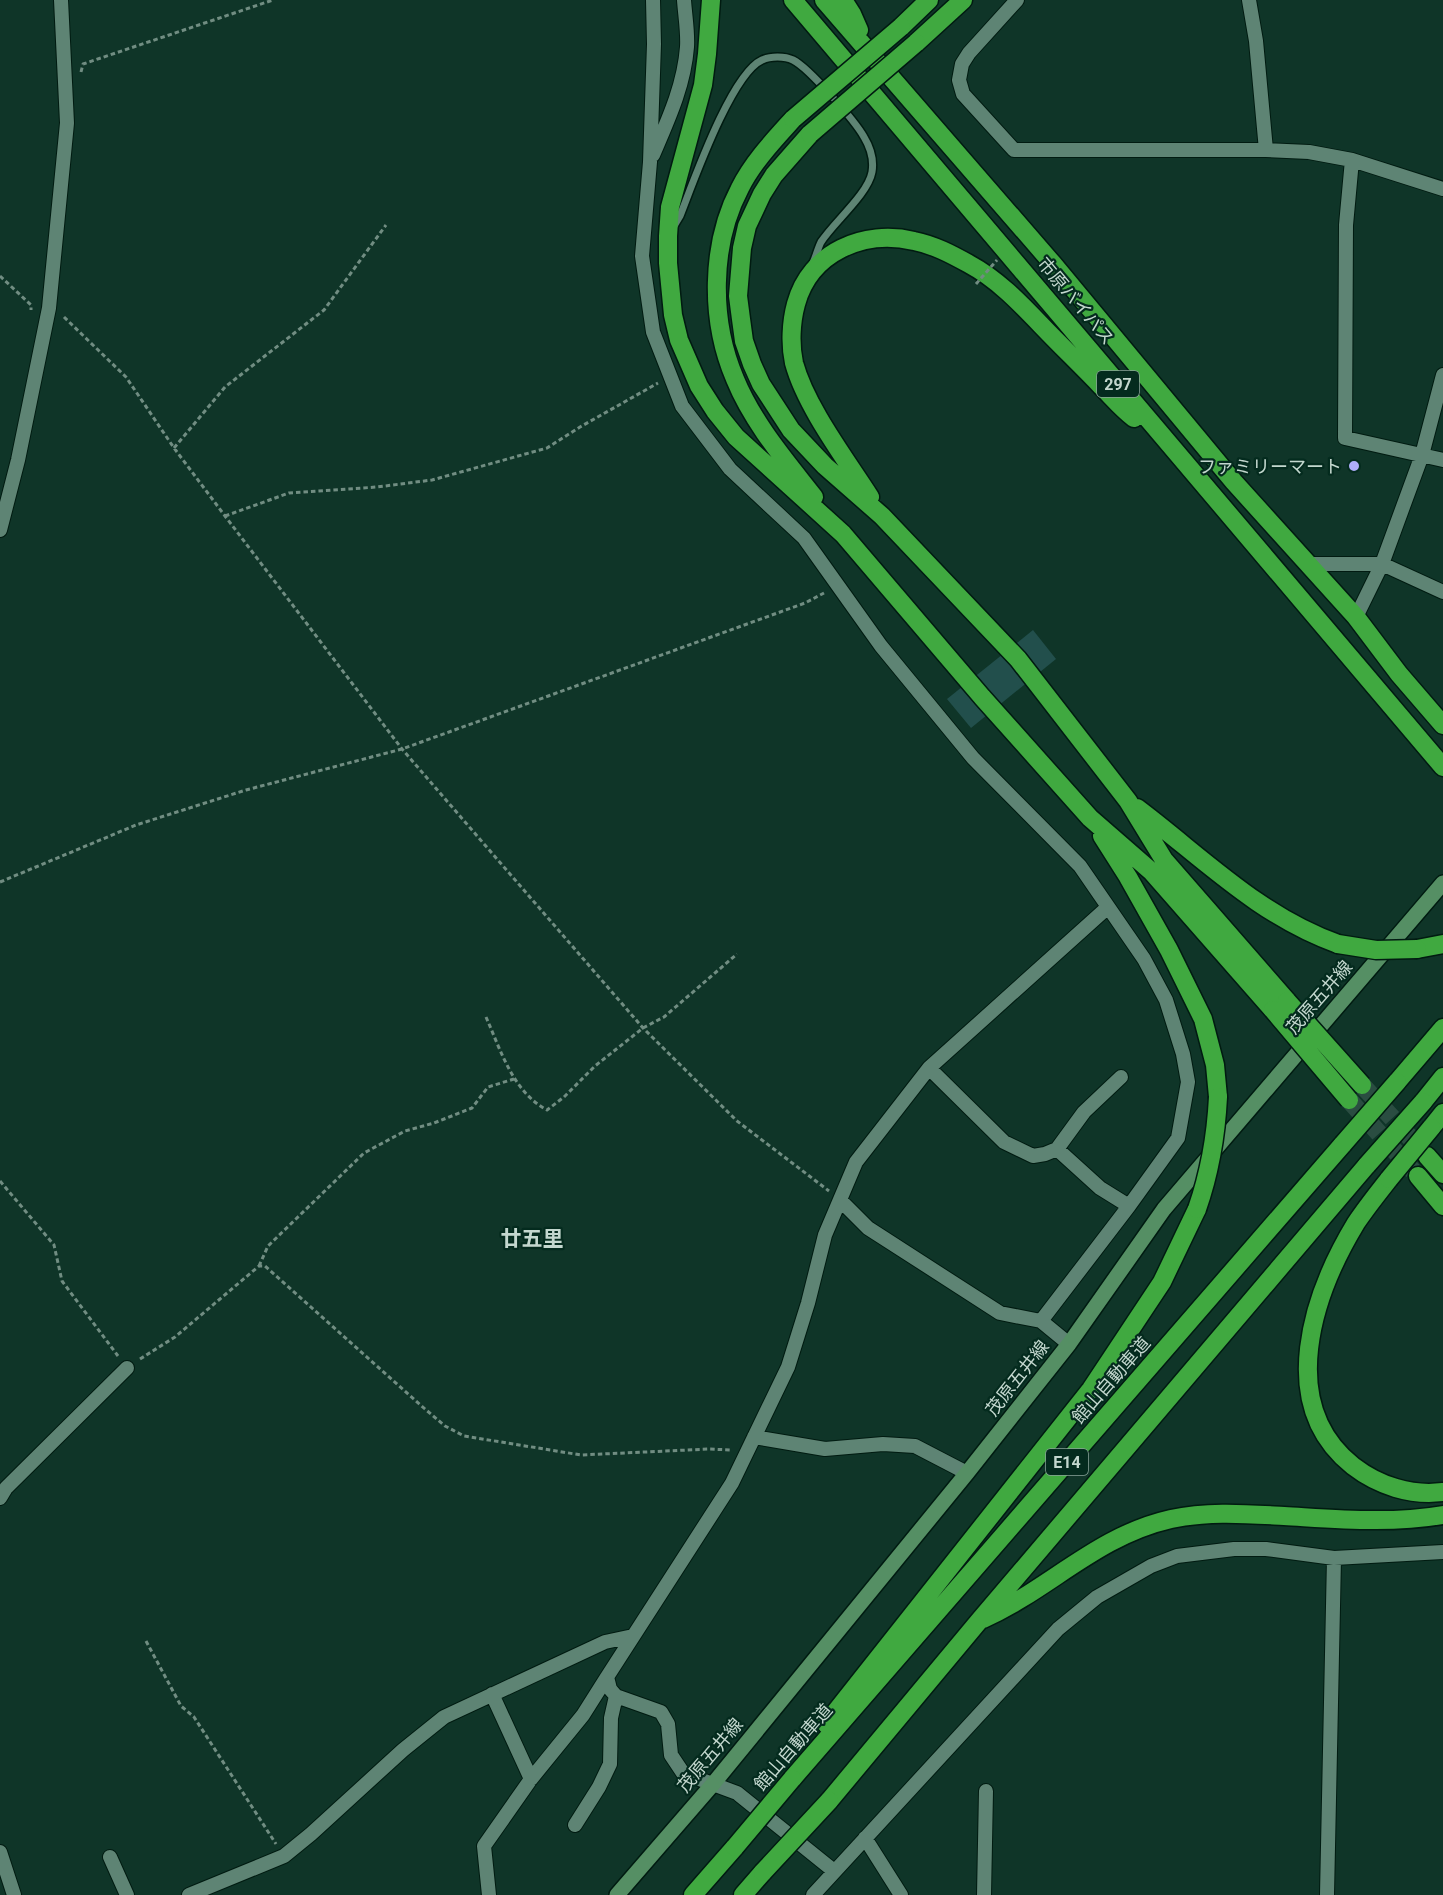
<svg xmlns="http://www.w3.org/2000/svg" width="1443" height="1895" viewBox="0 0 1443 1895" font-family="Roboto,'Noto Sans JP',sans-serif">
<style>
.building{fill:#224f4c}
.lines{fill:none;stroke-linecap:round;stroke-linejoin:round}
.highway-tunnel{stroke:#2a4d41;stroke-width:18;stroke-dasharray:18 9;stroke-linecap:butt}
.lane-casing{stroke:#011b11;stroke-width:10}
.street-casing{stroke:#011b11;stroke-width:16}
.secondary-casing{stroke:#011b11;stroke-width:18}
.highway-casing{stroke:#011b11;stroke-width:21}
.path{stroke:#718d82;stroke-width:3;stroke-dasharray:4.5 3;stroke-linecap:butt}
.lane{stroke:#5e8474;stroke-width:7}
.street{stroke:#5e8474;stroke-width:14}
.secondary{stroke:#558f64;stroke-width:15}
.highway{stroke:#40a940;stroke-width:18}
.highway-bridge-casing{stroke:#011b11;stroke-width:21;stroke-linecap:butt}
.path-bridge{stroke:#718d82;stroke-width:3;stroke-dasharray:4.5 3;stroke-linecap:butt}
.highway-bridge{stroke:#40a940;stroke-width:18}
.poi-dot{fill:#afaefa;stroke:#042b1e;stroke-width:2}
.labels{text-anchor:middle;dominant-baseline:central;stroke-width:4.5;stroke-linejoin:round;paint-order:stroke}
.shield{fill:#042b1e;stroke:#8aa399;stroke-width:1.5}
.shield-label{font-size:16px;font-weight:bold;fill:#c3d7ce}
.street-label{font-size:18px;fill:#c3d7ce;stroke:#042b1e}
.poi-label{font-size:18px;fill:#c3d7ce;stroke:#042b1e;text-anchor:end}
.quarter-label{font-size:21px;font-weight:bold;fill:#c3d7ce;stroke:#042b1e}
</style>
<rect width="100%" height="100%" fill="#0f3528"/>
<!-- building -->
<path class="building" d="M1033,630l23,29 -85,69 -24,-29z"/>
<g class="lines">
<!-- highway-tunnel -->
<path class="highway-tunnel" d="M1362,1085l65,71
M1349,1100l64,71"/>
<defs>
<path id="lane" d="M674,226l6,-10c13,-33 51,-142 82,-156 8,-4 23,-4 31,0 16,8 62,61 71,77 6,10 10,23 8,35 -4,22 -38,50 -51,70 -3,6 -5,14 -8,21"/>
<path id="street" d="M653,0l1,44 -4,118 -8,94 11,76 29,74 48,63 74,69 77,108 92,112 107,108 64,93 22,41 17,54 5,28 -10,56 -49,68 -88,115
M1017,0l-48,53 -7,11 -3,16 4,14 51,56h252l43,2 43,8 91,29
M1249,0l7,41 10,109
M653,155c15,-35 31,-69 34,-108 1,-15 -2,-32 -3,-47
M1352,160l-6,65 -1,213 98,22
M0,530l18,-70 31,-152 18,-185 -6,-123
M1308,564h74l61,28
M1356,617l26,-53 40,-109 21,-80
M929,1068l75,74 29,14 12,-2 12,-5 27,-37 37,-35
M1057,1149l43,39 29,18
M841,1201l27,27 132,85 41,8 28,23
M754,1437l71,12 58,-5 32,2 52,27
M0,1498l6,-10 121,-120
M492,1694l39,85
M575,1825l24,-38 11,-23 1,-46 5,-22
M865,1838l36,57
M0,1852l14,43
M110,1857l17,38
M834,1871l-97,-78 -54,-20 -12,-18 -3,-31 -7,-12 -45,-16 -6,-7 -3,-12 125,-194 56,-116 20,-64 17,-68 31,-73 73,-94 179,-161
M189,1895l95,-39 27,-22 92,-84 41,-33 161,-75 28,-6
M489,1895l-5,-49 47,-67 52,-64 24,-38
M813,1895l245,-266 39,-32 54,-31 26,-10 57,-7h32l68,9 109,-6
M984,1895l2,-104
M1327,1895l7,-337"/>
<path id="secondary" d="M617,1895l96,-111 254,-311 102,-129 95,-135 279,-326"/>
<path id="highway" d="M711,0l-4,54 -4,31 -33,122 -2,29v27l5,52 6,25 20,46 16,25 21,26 107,97 139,163 108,121 62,54 121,138
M793,0l650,767
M824,0l229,264 181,218 122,135 43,57 44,51
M843,0l9,14 7,16
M901,27l28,-27
M916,43l47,-43
M793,119c-19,21 -40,43 -53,69 -30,57 -30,133 -5,191 18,44 50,81 79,118
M810,134l-36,41 -12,19 -15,32 -5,22 -4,48 3,23 3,22 8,23 9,20 30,46 34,36 57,50 136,143 110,142 36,59 123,141
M870,497c-25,-39 -64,-90 -76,-134 -4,-18 -3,-41 2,-59 14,-52 68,-75 118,-63 20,4 37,13 55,23 28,15 50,38 72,61 20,21 41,41 61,62 10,10 20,22 32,31
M1137,808c65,49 122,108 201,136
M1102,836l26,41 41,73 34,69 12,46 3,32
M1417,949l26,-5
M1397,1082l46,-54
M1423,1102l20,-25
M1431,1128l12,-15
M1427,1156l16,18
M1418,1176l25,30
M1389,1179c-11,14 -23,29 -33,44 -43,71 -81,181 -3,243 26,20 58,30 90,26
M983,1619c67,-30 113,-83 188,-100 38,-8 75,-5 113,-3 53,3 106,8 159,-1
M826,1724l265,-335 71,-107 35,-73
M792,1779l551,-635
M829,1801l150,-180 388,-456
M693,1895l42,-48
M743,1895l20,-23"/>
</defs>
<!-- lane casing -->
<use href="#lane" class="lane-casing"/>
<!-- street casing -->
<use href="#street" class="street-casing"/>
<!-- secondary casing -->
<use href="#secondary" class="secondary-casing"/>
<!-- highway casing -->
<use href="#highway" class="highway-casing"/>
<!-- path -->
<path class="path" d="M81,72l2,-8 190,-64
M0,276l31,29v5
M64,317l62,60 48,71 51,68 177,233 241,279 94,93 92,70
M174,448l51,-61 99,-77 62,-85
M225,516l64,-23 88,-6 55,-7 115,-32 33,-21 78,-44
M0,882l136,-57 110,-35 156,-41 403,-146 19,-10
M486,1017c15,34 27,75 61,93l17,-13 31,-31 48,-38 21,-11 73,-63
M0,1181l54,64 8,36 56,75
M259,1266l9,-20 96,-93 41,-22 29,-8 38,-15 16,-21 26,-8
M140,1359l35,-22 84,-71h6l160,143 20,17 19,10 117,19 128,-6 23,1
M146,1641l35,65 13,11 82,127"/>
<!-- lane -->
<use href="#lane" class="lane"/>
<!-- street -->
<use href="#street" class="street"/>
<!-- secondary -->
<use href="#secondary" class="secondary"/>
<!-- highway -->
<use href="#highway" class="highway"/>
<defs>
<path id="highway-bridge" d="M793,119l108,-92
M810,134l106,-91
M1338,944l38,6 41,-1
M1287,1001l75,84
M1273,1010l76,90
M1343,1144l54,-62
M1367,1165l56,-63
M1389,1179l42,-51
M1197,1209c13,-37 19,-73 21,-112
M735,1847l57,-68
M763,1872l66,-71"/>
</defs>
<!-- highway-bridge casing -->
<use href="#highway-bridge" class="highway-bridge-casing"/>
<!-- path-bridge -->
<path class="path-bridge" d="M976,284l21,-24"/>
<!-- highway-bridge -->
<use href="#highway-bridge" class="highway-bridge"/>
</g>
<!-- markers -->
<circle class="poi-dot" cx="1354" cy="466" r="6"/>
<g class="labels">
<!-- shield labels -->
<g class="shield">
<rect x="1097" y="371" width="42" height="26" rx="4.5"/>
<rect x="1046" y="1449" width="42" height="26" rx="4.5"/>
</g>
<g class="shield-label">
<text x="1118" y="384">297</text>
<text x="1067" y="1462">E14</text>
</g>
<!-- street labels -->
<g class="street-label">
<text transform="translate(1076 301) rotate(50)">市原バイパス</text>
<text transform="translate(1319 997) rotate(-49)">茂原五井線</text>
<text transform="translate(1017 1378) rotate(-52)">茂原五井線</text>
<text transform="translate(1111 1380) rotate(-49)">館山自動車道</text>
<text transform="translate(793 1747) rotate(-49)">館山自動車道</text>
<text transform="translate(710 1755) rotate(-50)">茂原五井線</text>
</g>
<!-- poi labels -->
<g class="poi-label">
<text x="1342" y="466">ファミリーマート</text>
</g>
<!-- quarter labels -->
<g class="quarter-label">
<text x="532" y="1239">廿五里</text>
</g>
</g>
</svg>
